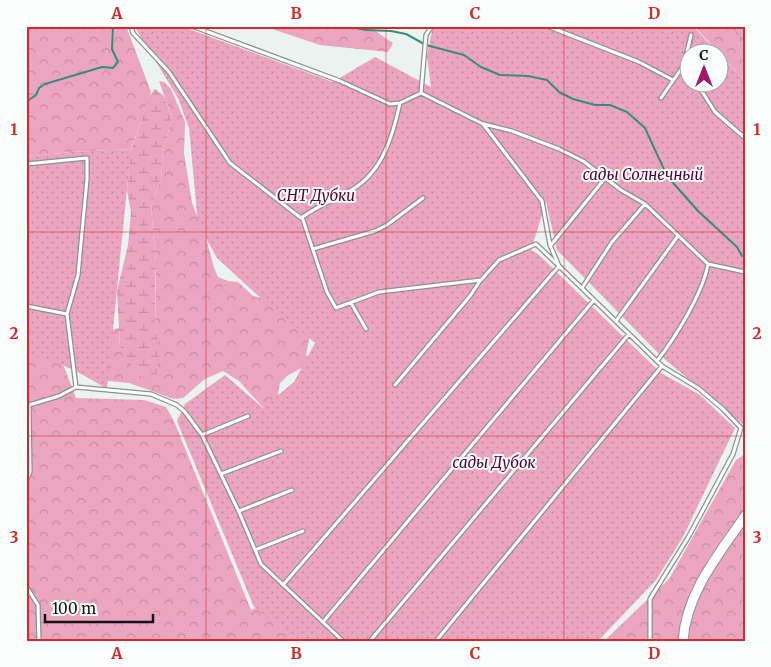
<svg xmlns="http://www.w3.org/2000/svg" width="771" height="667" viewBox="0 0 771 667" font-family="Merriweather,serif">
<style>
.forest{fill:url(#forest-crowns)}
.wetland{fill:url(#wetland-marsh)}
.garden{fill:url(#garden-dots);fill-rule:evenodd}
.lines{fill:none;stroke-linecap:round;stroke-linejoin:round}
.stream{stroke:#368e7a;stroke-width:2}
.service-casing{stroke:#8b9290;stroke-width:5.5}
.tertiary-casing{stroke:#8b9290;stroke-width:11}
.path{stroke:#929997;stroke-width:1;stroke-dasharray:5 2.5;stroke-linecap:butt}
.service{stroke:#fff;stroke-width:3}
.tertiary{stroke:#fff;stroke-width:9}
.grid{fill:none;stroke:#d62828;stroke-width:1;stroke-opacity:0.55}
.labels{text-anchor:middle;dominant-baseline:central;stroke-width:4;stroke-linejoin:round;paint-order:stroke}
.park-label{font-size:15px;font-style:italic;fill:#550332;stroke:#fafffd}
.neatline{fill:none;stroke:#d62828;stroke-width:2}
.grid-label{font-size:16px;text-anchor:middle;font-weight:bold;fill:#d62828}
</style>
<defs>
<pattern id="forest-crowns" width="20" height="18" patternUnits="userSpaceOnUse" patternTransform="scale(1.25)"><rect width="20" height="18" fill="#eba5c1"/><path d="M2 6a3 3 0 1 1 6 0M12 15a3 3 0 1 1 6 0" fill="none" stroke="#c88da5"/></pattern>
<pattern id="wetland-marsh" width="20" height="14" patternUnits="userSpaceOnUse" patternTransform="scale(1.25)"><rect width="20" height="14" fill="#eba5c1"/><path d="M1 5h8M5 5V1M11 12h8M15 12V8" fill="none" stroke="#c88da5"/></pattern>
<pattern id="garden-dots" width="8" height="8" patternUnits="userSpaceOnUse" patternTransform="scale(1.25)"><rect width="8" height="8" fill="#eba5c1"/><path d="M2 2h.1M6 6h.1" fill="none" stroke="#c88da5" stroke-width="1.8" stroke-linecap="round"/></pattern>
</defs>
<rect width="100%" height="100%" fill="#eaf3f0"/>
<!-- forest -->
<path class="forest" d="M26,26h100l25,66 -20,57 -61,3 -44,5z
M263,26h105l25,17 -5,9 -68,-7z
M694,26h51v55z
M159,81l5,1 7,7 14,33 -1,31 8,50 14,35 8,30 4,9 10,4 10,1 15,14 18,4 39,35 -4,20 8,6 -27,15 -7,7 -2,10 4,9 7,34 -50,-55 -16,-10 -18,8 -22,19 -9,1 -45,-16 -30,-3 10,-49 10,-3 1,18 39,4 -4,-20 1,-67 -5,-56 10,-28 2,-28 9,-33z
M26,356l17,1 20,7 13,34 68,2 22,7 7,12 78,191 15,-6 60,37h-300z
M745,454v187h-141l65,-62 67,-119z"/>
<!-- wetland -->
<path class="wetland" d="M155,89l9,7 8,22 -9,33 -2,28 -10,28 5,56 -1,22v45l5,20 -4,25 -4,10 -17,-14 -15,-25 -3,-55 11,-46 3,-33 -4,-21 3,-38 19,-56z"/>
<!-- garden -->
<path class="garden" d="M136,26h45l152,56 42,-25 56,30 -4,-31 6,-30h260l52,55v345l-83,-69 -105,-107 -11,-48 -15,48 7,4 123,119 39,22 35,33 -52,109 -27,43 -58,61h-298l-46,-34 -77,-186 8,-17 40,-29 38,33 31,-26 21,-39 -61,-51 -37,-34 -19,-34 -9,-96 -11,-30 -42,-69zM688,52h30v30h-30z
M131,149l-24,240c-27,-16 -49,-30 -81,-33v-199l44,-5z"/>
<g class="lines">
<!-- stream -->
<path class="stream" d="M346,26l20,4 25,1 15,3 20,11 38,10 17,12 19,8 28,1 19,4 12,12 14,7 22,6h15l17,7 18,16 22,48 31,35 39,36 5,9
M26,102l10,-7 3,-7 6,-4 57,-17 11,1 5,-6 -6,-13 1,-23"/>
<defs>
<path id="service" d="M131,26l2,7 36,39 61,91 71,55c16,-12 35,-19 52,-29 30,-18 40,-54 47,-86
M192,26l148,55 50,23 10,-1 21,-10
M432,26l-6,9 -5,58 62,31 59,77 8,44 9,21 103,100 36,22 25,21 18,19 -8,26 -44,82 -39,63v42
M547,26l92,36 34,18
M684,65l4,6
M696,82l19,30 30,26
M661,98l23,-33 7,-30
M484,124l28,7 47,18 24,12 38,29 24,14 63,60 37,8
M26,164l61,-6v21l-9,96 -11,39
M551,245l55,-68
M313,249l62,-18 12,-6 36,-27
M582,288l30,-46 33,-38
M351,303l15,26
M26,306l41,8 9,73
M616,321l62,-85
M657,361c18,-23 46,-68 51,-97
M395,385l75,-89 10,-15
M202,435l46,-19
M221,474l60,-23
M26,481l4,-9 -1,-67 30,-9 17,-9 75,7 26,11 8,7 17,23 37,77 22,52 82,77
M239,511l53,-21
M255,550l48,-19
M283,585l276,-319 -23,-22 -37,16 -18,20 -102,12 -43,16 -9,-16 -25,-75
M26,586l12,19 1,36
M323,622l271,-322
M370,641l259,-307
M436,641l226,-275"/>
<path id="tertiary" d="M683,641c3,-48 36,-87 62,-125"/>
</defs>
<!-- service casing -->
<use href="#service" class="service-casing"/>
<!-- tertiary casing -->
<use href="#tertiary" class="tertiary-casing"/>
<!-- path -->
<path class="path" d="M731,26l14,17"/>
<!-- service -->
<use href="#service" class="service"/>
<!-- tertiary -->
<use href="#tertiary" class="tertiary"/>
</g>
<!-- grid -->
<path class="grid" d="M206,26v615M386,26v615M564,26v615M26,232h719M26,436h719"/>
<g class="labels">
<!-- park labels -->
<g class="park-label">
<text x="643" y="174">сады Солнечный</text>
<text x="316" y="195">СНТ Дубки</text>
<text x="494" y="462">сады Дубок</text>
</g>
</g>
<!-- border -->
<rect width="771" height="667" fill="none" stroke="#fafffd" stroke-width="55"/>
<!-- north arrow -->
<g transform="translate(704 68)"><circle r="24" fill="#fafffd" stroke="#9da1a0"/>
<path d="M0-4L9 19L0 12L-9 19Z" fill="#a21a65"/>
<text y="-8" font-size="14" font-weight="bold" text-anchor="middle" fill="#121514">С</text>
</g>
<!-- scale -->
<path d="M45 614v8h108v-8" fill="none" stroke="#121514" stroke-width="2.5"/>
<text x="52" y="614" font-size="15" fill="#121514" stroke="#fafffd" stroke-width="4" paint-order="stroke">100 m</text>
<rect x="28" y="28" width="716" height="612" class="neatline"/>
<g class="grid-label">
<text x="117" y="19">A</text>
<text x="296" y="19">B</text>
<text x="475" y="19">C</text>
<text x="654" y="19">D</text>
<text x="14" y="135">1</text>
<text x="757" y="135">1</text>
<text x="14" y="339">2</text>
<text x="757" y="339">2</text>
<text x="14" y="543">3</text>
<text x="757" y="543">3</text>
<text x="117" y="659">A</text>
<text x="296" y="659">B</text>
<text x="475" y="659">C</text>
<text x="654" y="659">D</text>
</g>
</svg>
